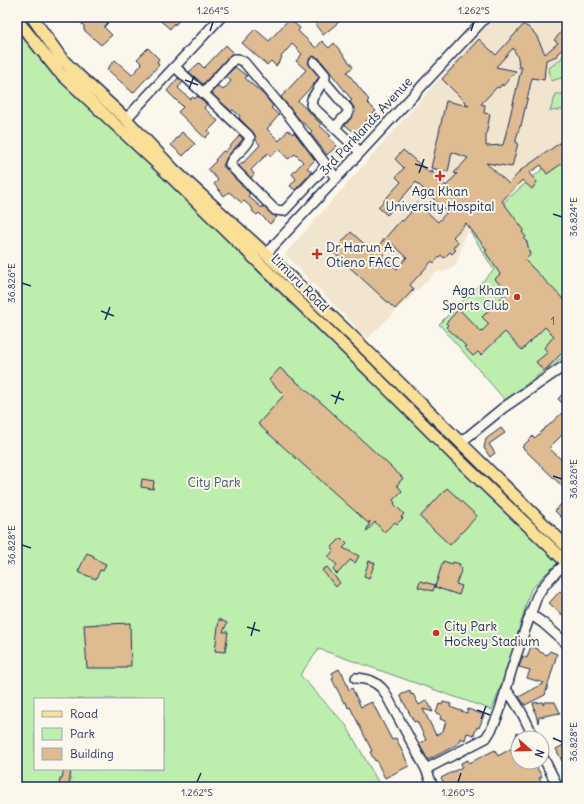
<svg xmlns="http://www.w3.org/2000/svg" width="584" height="804" viewBox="0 0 584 804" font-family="Delius,sans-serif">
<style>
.built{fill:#f2e5d0}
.green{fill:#bdeead;stroke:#6c8e86;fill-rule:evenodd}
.building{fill:#debb90;stroke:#1b2f5e;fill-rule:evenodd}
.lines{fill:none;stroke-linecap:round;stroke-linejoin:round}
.minor-casing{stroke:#1b2f5e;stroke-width:12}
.major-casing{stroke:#1b2f5e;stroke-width:14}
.minor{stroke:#fbf7ec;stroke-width:9}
.major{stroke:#fadf96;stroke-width:11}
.ticks{fill:none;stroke:#1b2f5e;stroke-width:1.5}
.poi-dot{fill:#c8321e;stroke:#fbf7ec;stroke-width:1.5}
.labels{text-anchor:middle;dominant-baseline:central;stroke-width:4;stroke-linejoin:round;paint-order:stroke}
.number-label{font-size:11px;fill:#4c526a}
.street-label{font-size:13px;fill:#1b2f5e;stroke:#fbf7ec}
.poi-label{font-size:13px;fill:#1b2f5e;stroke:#fbf7ec;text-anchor:start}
.park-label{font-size:13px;fill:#3b556e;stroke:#fbf7ec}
.neatline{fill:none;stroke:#1b2f5e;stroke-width:1.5}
.ticks-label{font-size:10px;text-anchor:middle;fill:#1b2f5e}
</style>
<rect width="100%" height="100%" fill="#fbf7ec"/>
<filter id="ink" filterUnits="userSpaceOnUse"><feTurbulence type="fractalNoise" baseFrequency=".025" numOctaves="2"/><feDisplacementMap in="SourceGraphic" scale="8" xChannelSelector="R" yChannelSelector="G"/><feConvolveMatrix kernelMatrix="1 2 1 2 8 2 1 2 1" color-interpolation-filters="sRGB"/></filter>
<g filter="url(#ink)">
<!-- built -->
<path class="built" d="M494,17h73v123l-40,30 -1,12 -53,44 -9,11 -6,23 -4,7 -8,4 -11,2 -68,66 -82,-85z"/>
<!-- green -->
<path class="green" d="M17,17h12l20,25 518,508v5l-24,21 -13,15 -21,73 -17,46 -173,-61 -19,26 46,50 35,62h-364zM35,699h128v70h-128z
M567,48v31l-3,-2 -13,4 -2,-13 12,-9z
M556,94h11v15l-17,2z
M567,148v206l-62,46 -66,-76 55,-54 -24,-39z"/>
<!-- building -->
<path class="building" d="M75,17h16l3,3 3,-3h5l6,6 -4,4 8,8 -11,10 -17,-15v-4z
M156,17h26l-7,8 -1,-2 -4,6z
M324,17h21l-22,18 -8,-11z
M289,19l11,9 -2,3 18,17 6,-7 7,7 5,-5 19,24 -6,5 22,28 -2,2 9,9 -20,20 -1,-1 -1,2 -9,-7 7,-8 4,-7 -6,-8 2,-2 -33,-42 -6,-2 -3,2 -2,5 11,14 -6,8 -15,16 23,23 -1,2 11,10 -2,1 8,9 -10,9 -17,-22 2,-2 -13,-12 -18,-22 25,-27 -10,-9 6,-7 -10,-10 -11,13 1,1 -6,8 -5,-5 -4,4 -25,-22 13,-14 14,12z
M524,24l3,3v-1l9,9 9,19 13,-11 -4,-3 13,-14v19l-10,9v2l-11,4 -2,20 -12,-2 -11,48h-1l-4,13v3l2,1 -6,24 -26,-4 23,21 12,-14 46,-32v22l-20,14 -6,-9 -12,8 8,9 -5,7 -10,-9 -20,21 22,29 -2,2 4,5 -2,2 3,3 3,13 -5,5 42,43v45l-23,23 -8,-9 12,-10 -4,-4 10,-12 -9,-9 -23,23 -17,-18 -24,23 -3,-3 -5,4 -9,-9 2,-1 -20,-19 2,-2 -2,-2 13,-14 22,23 8,-8 -7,-7 25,-25 -12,-13 5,-5 -15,-23 2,-1 -21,-27 -13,14 5,5 -5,6 3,2 -4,4 -2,-2 -6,6 -3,-3 -7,8 -2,-2 -22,24 4,4 -19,20 -62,-57 18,-20 22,20 28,-32 2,1 8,-9 -2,-2 7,-8 22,20 9,-10 -31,-30 -29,33 -9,-8 23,-25 -5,-5 8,-9 -9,-9 8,-9 27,23 1,-2 15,15 11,-12 -3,-1 14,-15 -16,-6 -4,20 -17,-4 15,-67 23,5 -27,-27 37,-40 17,16zM513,48l5,10 1,10 3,-2 -16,67 -3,12 -17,1v-10l4,-22 -6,-1 1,-8 -4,-1 16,-17 2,1 3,-4 1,2 13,-15 -20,-4zM392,244l15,13 -10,12 -15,-13z
M226,45l7,7 -30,32 -14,-12 10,-9 5,5z
M148,48l11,11 -2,3 2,3 -26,28 -26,-24 8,-9 17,15 10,-11 -5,-5z
M235,67l12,9 -2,2 19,17 9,11 -2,2 8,7 -12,14 12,12 9,-11 5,4 1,-2 21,28 -8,8 5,4 -17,18 -5,-4 6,-7 -4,-5 11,-12 -8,-8 -7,5 -9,-10 -8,7 -3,-3 -17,17 3,4 -3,4 -12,-12 3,-4 1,1 17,-18 -4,-5v-3l-3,-5 -14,-14 1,-2 -7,-6 -2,1 -20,-18 7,-7 5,4 8,-9 -5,-5z
M178,78l5,4 -5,6 12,11 3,-2 2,2 2,-3 10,8 -3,4 14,13 -10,10 2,2 -5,5 -27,-26 5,-5 -16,-16z
M182,132l13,12 -12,12 -12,-11z
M240,135l3,4 -16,18 -4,9 27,28 -2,2 14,12 1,-2 8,8 6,3 -7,7 -11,-11 -2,2 -5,-4 1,-2 -9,-8 -2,2 -13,-11 -5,4 -10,-12 4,-4 -10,-11 8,-8 -1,-1 8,-9 2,1z
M280,368l44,37 79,73 -6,7 5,6 -9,9 2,3 -1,1 10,10 -3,3 2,1 -6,6 -2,-2 -11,10 -9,-10 -9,10 4,-11 -2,2 -110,-99 26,-29 -15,-15z
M567,389v41l-18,18 18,17v26l-45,-44 11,-11 2,2 11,-11h1l20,-19 -9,-9z
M501,428l4,5 -16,11 6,9 -5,4 -6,-9 2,-9z
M142,479l12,2 -1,8 -12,-2z
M447,488l30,28 -27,29 -30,-28z
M562,503l5,5v5l-5,5 -7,-7z
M341,538l6,6 -4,4 16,8 -4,7 -5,-3 -13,14 -4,-4 4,-5 -9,-8 6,-7 -3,-2z
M87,553l7,3 -1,2 13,6 -3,7 -3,-1 -4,9 -18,-7z
M369,561l6,2 -6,15 -5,-2z
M443,561l9,3 1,-2 7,2 -1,3 3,1 -6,16 6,2 -3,9 -24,-8z
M327,567l13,16 -4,4 -14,-17z
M420,581l15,4 -2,6 -15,-4z
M560,591l7,7v22l-18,-17z
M219,619l8,4 -4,9h5l-3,20 -10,-1z
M130,623l1,43h-5v2h-39l-3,-43z
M531,646l7,3 2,3 7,3 3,-4 7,3 -12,41 -20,10 -6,-8 25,-14 -17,-5 3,-8 -11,-3 4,-11 4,2z
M339,669l2,4 1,-1 7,18 3,-2 9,19 11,-5 20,38 4,-2 13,28 -24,12 -9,-18 -1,1 -5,-9 2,-1 -22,-44 -2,1 -2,-6 -2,1 -12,-24 2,-1 -2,-5z
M410,691l1,4 2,-1 6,11 8,-5 6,12 -10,-3 13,26 7,-4 3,-10 -6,-2 1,-4 -5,-2 3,-9 3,1 1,-3 8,2 -1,3 17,6 1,-4 16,6 -5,13 -2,-1 -3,8 -7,-2 -2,7 -5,-2 -2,6 -30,16 -9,-16 7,-4 -9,-19 -3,1 -14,-27z
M543,702v3l2,-3h10l5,11 -21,4 -1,6 -5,-20z
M517,733h1v29h16l8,15 -3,1 5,9h-98l-5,-9 21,-11 -1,-4 7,-3 1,3 26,-13 3,6 14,-8z
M567,743v16l-5,2 -6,-12z
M64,769h7l-2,18h-10l1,-9h2z"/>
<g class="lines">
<defs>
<path id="minor" d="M314,62l11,13v3l-13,21 -1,6 49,47
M175,67l28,26 31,-34h4l6,3 46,55 46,61
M324,81l24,28v4l-13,14
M203,93l45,42 2,3c-3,11 -16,15 -20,26l5,6 40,40 9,1 43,-46
M126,119l95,-102
M266,254l220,-237
M460,443l43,-35 64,-44
M530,614l13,9 24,21
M356,678c12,1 20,3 28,13l42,78 7,18
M507,691c12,14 19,30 27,47
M542,755l16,32
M426,769l60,-31c13,-18 18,-42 24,-63 8,-27 18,-53 27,-79 8,-14 17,-23 30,-33"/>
<path id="major" d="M32,17l30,42 15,15 49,45 48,51 92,84 84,80 217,213
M17,20l41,51 109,102 216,211 75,75 109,104"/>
</defs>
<!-- minor casing -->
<use href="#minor" class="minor-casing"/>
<!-- major casing -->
<use href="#major" class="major-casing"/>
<!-- minor -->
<use href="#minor" class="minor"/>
<!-- major -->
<use href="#major" class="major"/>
</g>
</g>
<!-- ticks -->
<path class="ticks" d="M210,31l3,-9M471,31l3,-9M185,80l13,5M189,89l5,-13M415,164l13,4M419,173l5,-14M553,214l9,3M22,283l9,3M101,311l13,5M105,320l5,-13M331,395l13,5M335,404l5,-13M553,476l9,3M22,545l9,3M247,627l13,4M251,636l4,-14M477,710l13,5M481,719l5,-13M553,738l9,4M197,782l4,-9M458,782l3,-9"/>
<!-- markers -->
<g class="poi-dot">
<path d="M438 170h4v4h4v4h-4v4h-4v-4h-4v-4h4z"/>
<path d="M315 248h4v4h4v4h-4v4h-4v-4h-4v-4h4z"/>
<circle cx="517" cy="297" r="4"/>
<circle cx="436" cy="633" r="4"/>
</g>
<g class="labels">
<!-- number labels -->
<g class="number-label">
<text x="553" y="321">1</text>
</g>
<!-- street labels -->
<g class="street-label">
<text transform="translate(366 126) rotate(-47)">3rd Parklands Avenue</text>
<text transform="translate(300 283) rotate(45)">Limuru Road</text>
</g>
<!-- poi labels -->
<g class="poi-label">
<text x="440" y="191" text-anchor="middle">Aga Khan<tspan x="440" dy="15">University Hospital</tspan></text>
<text x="326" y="247">Dr Harun A.<tspan x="326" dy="15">Otieno FACC</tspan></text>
<text x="509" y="290" text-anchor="end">Aga Khan<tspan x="509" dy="15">Sports Club</tspan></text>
<text x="444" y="626">City Park<tspan x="444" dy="15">Hockey Stadium</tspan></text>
</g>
<!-- park labels -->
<g class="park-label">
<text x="214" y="482">City Park</text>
</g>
</g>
<!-- margin -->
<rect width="584" height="804" fill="none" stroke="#fbf7ec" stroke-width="44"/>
<!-- legend -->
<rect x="34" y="698" width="130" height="72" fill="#fbf7ec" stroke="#a1a7b3"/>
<rect x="42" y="711" width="20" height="6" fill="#fadf96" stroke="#a1a7b3"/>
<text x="70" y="718" font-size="12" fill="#1b2f5e">Road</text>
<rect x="42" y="728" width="20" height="12" fill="#bdeead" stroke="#a1a7b3"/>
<text x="70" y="738" font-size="12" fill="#1b2f5e">Park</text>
<rect x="42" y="748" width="20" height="12" fill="#debb90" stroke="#a1a7b3"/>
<text x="70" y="758" font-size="12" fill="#1b2f5e">Building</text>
<!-- north arrow -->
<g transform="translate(530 750) rotate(110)"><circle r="19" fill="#fbf7ec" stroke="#a1a7b3"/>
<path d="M0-3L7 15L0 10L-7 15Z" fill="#c8321e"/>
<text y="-6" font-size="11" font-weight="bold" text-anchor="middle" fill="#1b2f5e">N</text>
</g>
<rect x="22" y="22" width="540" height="760" class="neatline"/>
<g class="ticks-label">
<text x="213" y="14">1.264°S</text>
<text x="474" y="14">1.262°S</text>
<text transform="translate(573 217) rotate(-90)" y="4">36.824°E</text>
<text transform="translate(11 283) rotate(-90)" y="4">36.826°E</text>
<text transform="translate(573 479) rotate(-90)" y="4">36.826°E</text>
<text transform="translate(11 545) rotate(-90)" y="4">36.828°E</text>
<text transform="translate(573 742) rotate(-90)" y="4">36.828°E</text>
<text x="197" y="796">1.262°S</text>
<text x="458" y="796">1.260°S</text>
</g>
</svg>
